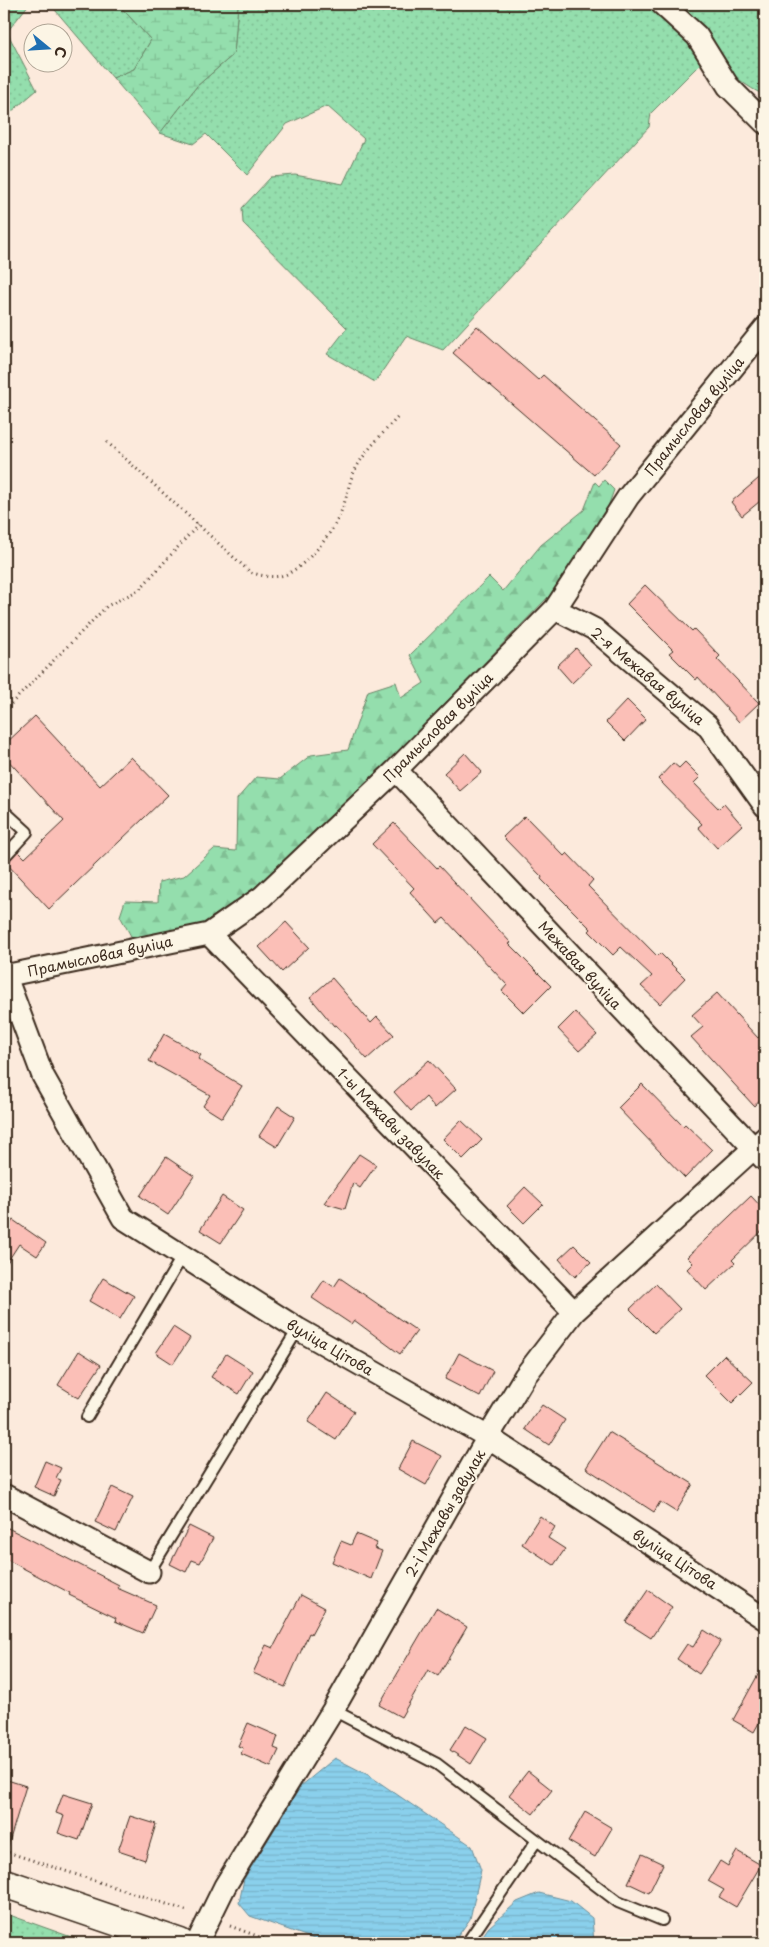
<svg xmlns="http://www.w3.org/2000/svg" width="769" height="1947" viewBox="0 0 769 1947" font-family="'Playpen Sans',sans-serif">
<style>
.grass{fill:url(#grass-dots);stroke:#688466}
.forest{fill:url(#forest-firs);stroke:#688466}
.wetland{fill:url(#wetland-marsh);stroke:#688466}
.water{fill:url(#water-rules);stroke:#6a8e9a}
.building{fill:#fbbfb7;stroke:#3b2a1e}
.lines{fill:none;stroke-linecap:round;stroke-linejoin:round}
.lane-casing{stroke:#3b2a1e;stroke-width:14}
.street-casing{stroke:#3b2a1e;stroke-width:25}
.secondary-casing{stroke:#3b2a1e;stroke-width:31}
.path{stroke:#3b2a1e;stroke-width:3;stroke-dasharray:1 4;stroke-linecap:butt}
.lane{stroke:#fcf5e5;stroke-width:10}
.street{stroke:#fcf5e5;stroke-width:21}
.secondary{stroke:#fcf5e5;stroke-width:28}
.labels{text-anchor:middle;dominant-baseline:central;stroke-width:4;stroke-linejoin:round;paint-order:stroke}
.street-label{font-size:14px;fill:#3b2a1e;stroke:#fcf5e5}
</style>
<defs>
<pattern id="grass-dots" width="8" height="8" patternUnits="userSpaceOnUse" patternTransform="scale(1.25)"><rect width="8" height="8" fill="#94dead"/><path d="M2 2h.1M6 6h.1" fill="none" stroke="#80bf94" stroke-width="1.8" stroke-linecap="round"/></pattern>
<pattern id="forest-firs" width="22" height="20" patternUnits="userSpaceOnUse" patternTransform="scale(1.25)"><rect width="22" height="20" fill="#94dead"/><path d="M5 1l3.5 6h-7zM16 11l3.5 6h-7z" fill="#80bf94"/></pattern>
<pattern id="wetland-marsh" width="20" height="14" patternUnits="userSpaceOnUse" patternTransform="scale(1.25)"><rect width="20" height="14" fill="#94dead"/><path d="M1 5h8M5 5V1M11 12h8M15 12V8" fill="none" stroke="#80bf94"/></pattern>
<pattern id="water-rules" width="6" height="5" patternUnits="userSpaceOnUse" patternTransform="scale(1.25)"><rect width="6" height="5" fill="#8ad0ec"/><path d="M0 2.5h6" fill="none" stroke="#78b3ca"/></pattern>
</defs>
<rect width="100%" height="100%" fill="#fceadc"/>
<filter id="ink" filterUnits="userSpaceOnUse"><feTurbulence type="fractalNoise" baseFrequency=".02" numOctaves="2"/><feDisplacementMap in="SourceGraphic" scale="10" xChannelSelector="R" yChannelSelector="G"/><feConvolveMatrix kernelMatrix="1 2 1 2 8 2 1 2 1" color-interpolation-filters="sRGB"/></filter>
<g filter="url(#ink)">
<!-- grass -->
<path class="grass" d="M4,4h25l-22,28 30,58 -33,28z
M50,4h68l33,36 -17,29 -21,9z
M238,4h414l40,36 12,20 -53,53 -2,14 -206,223 -37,-14 -31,46 -48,-28 20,-26 -104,-105 -1,-15 29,-31 24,-2 48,9 21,-45 -37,-33 -40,18 -40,51 -41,-41 -13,10 -33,-11 37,-47 37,-32z
M672,4h93v91c-37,-14 -68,-62 -93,-91z
M4,1913l84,30h1h-85z"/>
<!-- forest -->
<path class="forest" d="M604,480l10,10 -14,39 -47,63 -165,170 -133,126 -53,36 -70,14 -12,-22 5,-15 33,1 1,-20 25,-6 30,-27 22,2 1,-52 19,-22 24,2 31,-24 37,-5 20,-59 28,-9 5,16 23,-15 -14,-28 79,-78 14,14 38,-46 43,-35 11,-28 4,4z"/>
<!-- wetland -->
<path class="wetland" d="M118,4h120l-4,50 -37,32 -37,47 -47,-55 21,-9 17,-29z"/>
<!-- water -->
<path class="water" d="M335,1758l35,18 102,70 9,24 -11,49 -17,24h-128l-75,-27 -11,-13 5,-24 57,-93z
M539,1893l32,8 21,17 2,25h-116l10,-15 29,-26z"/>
<!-- building -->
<path class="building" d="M477,326l61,54 5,-5 78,69 -27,31 -141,-122z
M765,473v24l-23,19 -11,-14z
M645,585l47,46 2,-2 26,27 -3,3 42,44 -20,19 -41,-45 -2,3 -27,-27 4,-3 -46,-46z
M576,648l15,17 -19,18 -15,-17z
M627,700l19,19 -21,22 -19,-19z
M35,716l65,70 31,-29 37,38 -119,114 -43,-46 12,-12 7,7 39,-37 -60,-65v-11z
M465,753l17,19 -22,19 -16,-18z
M685,762l15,15 -6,6 25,26 5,-5 18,21 -25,23 -19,-21 4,-3 -44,-45 15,-16 6,5z
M525,816l39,40 3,-3 26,27 -5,6 69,70 3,-3 25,25 -25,26 -19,-18 11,-10 -31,-29 -8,8 -24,-24 2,-2 -50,-50 1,-2 -39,-40z
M394,823l43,45 2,-2 72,77 -2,1 42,42 -27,27 -22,-22 5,-6 -63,-67 -6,5 -28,-31 4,-4 -42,-44z
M286,922l23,25 -27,25 -23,-25z
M332,978l39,45 6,-6 17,18 -27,24 -31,-34 -2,1 -24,-29z
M717,993l41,45 7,-7v63l-11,12 -63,-69 12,-10 -11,-12z
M575,1012l22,23 -18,16 -21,-22z
M164,1034l37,21 -3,4 44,27 -20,32 -19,-12 7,-11 -61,-34z
M429,1060l27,29 -21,19 -9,-11 -15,14 -17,-19z
M642,1084l41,42 2,-2 27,26 -27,28 -67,-70z
M278,1106l17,11 -18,30 -18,-11z
M461,1120l21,20 -19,19 -20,-20z
M359,1154l17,11 -16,23 -7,-5 -8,26 -21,-6z
M166,1157l28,19 -26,39 -28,-19z
M525,1187l18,17 -19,19 -17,-17z
M222,1196l21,14 -22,33 -21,-13z
M751,1196l14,15v17l-33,32 3,3 -29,27 -19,-21 6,-6 -6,-6z
M13,1220l33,23 -9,13 -18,-12 -15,23v-33z
M574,1245l17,17 -16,15 -16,-18z
M103,1278l31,18 -14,23 -31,-18z
M340,1278l77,53 -17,23 -46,-34 -3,4 -39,-26 12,-18 10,7z
M656,1284l24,25 -26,24 -24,-24z
M173,1327l17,11 -17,26 -17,-11z
M79,1351l22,14 -22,33 -21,-13z
M459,1353l34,18 -13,26 -35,-18z
M226,1354l27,17 -14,23 -28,-17z
M724,1355l29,27 -21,21 -28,-28z
M327,1393l27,18 -18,29 -28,-18z
M542,1405l23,15 -16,25 -24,-16z
M609,1432l84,52 -17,28 -16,-10 -6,10 -68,-44z
M413,1441l29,15 -16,29 -28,-16z
M45,1461l16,7 -5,10 5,2 -7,16 -20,-9z
M112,1487l21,10 -17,35 -21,-10z
M540,1516l15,11 -7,11 17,11 -11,16 -32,-21z
M4,1526l115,59 -2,3 39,17 -13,28 -28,-12 1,-3 -47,-23 1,-2 -66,-35z
M189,1526l24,12 -13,25 -8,-3 -6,12 -16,-8z
M356,1534l21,9 -3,5 8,3 -11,28 -39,-17 9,-21 10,4z
M648,1590l24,17 -21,31 -25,-16z
M301,1595l24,13 -14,26 -2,-1 -24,54 -32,-14 13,-28 7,3z
M436,1608l31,19 -29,49 -10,-6 -27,47 -22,-12z
M704,1630l17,11 -22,33 -22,-15 10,-15 6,3z
M765,1662v50l-11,20 -21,-12z
M248,1723l30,13 -4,12 5,2 -8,17 -30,-13 2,-6 -5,-2z
M466,1725l21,13 -16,26 -21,-14z
M528,1771l24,19 -19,24 -24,-19z
M4,1779l22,7 -18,60 -4,-1z
M63,1794l29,9 -13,37 -21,-7 6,-17 -8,-3z
M585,1812l27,16 -17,29 -27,-16z
M130,1816l26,8 -11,36 -27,-9z
M737,1851l24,14 -25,42 -17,-10 5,-7 -16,-9 12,-20 8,5z
M642,1854l21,10 -14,29 -21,-10z"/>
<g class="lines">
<defs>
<path id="lane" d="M4,811l23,21 -23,25
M87,1417l96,-162
M149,1572l149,-243
M333,1710l104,54 181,138 44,18
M467,1943l70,-103"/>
<path id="street" d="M662,4l35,32 31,50 37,37
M555,609l39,20 113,96 58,81
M396,770l369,390
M209,934l365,378
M4,972l39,104 80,142 175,111 190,108 277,182
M4,976l205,-42 53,-37 134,-127 159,-161 73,-112 137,-169
M4,1495l145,77
M197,1943l28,-57 108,-176 155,-273 37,-61 49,-64 191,-174"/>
<path id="secondary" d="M4,1883l176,60"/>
</defs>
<!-- lane casing -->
<use href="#lane" class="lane-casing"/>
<!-- street casing -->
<use href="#street" class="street-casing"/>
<!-- secondary casing -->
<use href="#secondary" class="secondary-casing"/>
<!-- path -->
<path class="path" d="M107,442l143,130c11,4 25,7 37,2 20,-9 45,-40 53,-60 7,-14 8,-31 15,-44 9,-18 30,-39 44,-54
M4,711l103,-105 32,-16 59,-65
M4,1851l184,60
M230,1926l46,17"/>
<!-- lane -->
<use href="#lane" class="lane"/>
<!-- street -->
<use href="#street" class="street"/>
<!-- secondary -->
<use href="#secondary" class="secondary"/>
</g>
</g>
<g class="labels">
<!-- street labels -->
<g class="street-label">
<text transform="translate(694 416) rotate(-51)">Прамысловая вуліца</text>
<text transform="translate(648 676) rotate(40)">2-я Межавая вуліца</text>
<text transform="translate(438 727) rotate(-45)">Прамысловая вуліца</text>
<text transform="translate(100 956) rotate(-12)">Прамысловая вуліца</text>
<text transform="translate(580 965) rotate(47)">Межавая вуліца</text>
<text transform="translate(391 1123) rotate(46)">1-ы Межавы завулак</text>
<text transform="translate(330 1347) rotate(30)">вуліца Цітова</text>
<text transform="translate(445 1513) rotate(-60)">2-і Межавы завулак</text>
<text transform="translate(675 1559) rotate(33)">вуліца Цітова</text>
</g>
</g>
<!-- margin -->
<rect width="769" height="1947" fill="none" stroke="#fcf5e5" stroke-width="20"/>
<rect x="10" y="10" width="749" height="1927" fill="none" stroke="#3b2a1e" stroke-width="2" filter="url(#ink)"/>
<!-- north arrow -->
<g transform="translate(48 48) rotate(108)"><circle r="24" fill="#fcf5e5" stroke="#afa495"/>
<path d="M0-4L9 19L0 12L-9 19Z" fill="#1f6fb2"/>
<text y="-8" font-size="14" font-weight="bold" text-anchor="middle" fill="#3b2a1e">С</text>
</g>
</svg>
